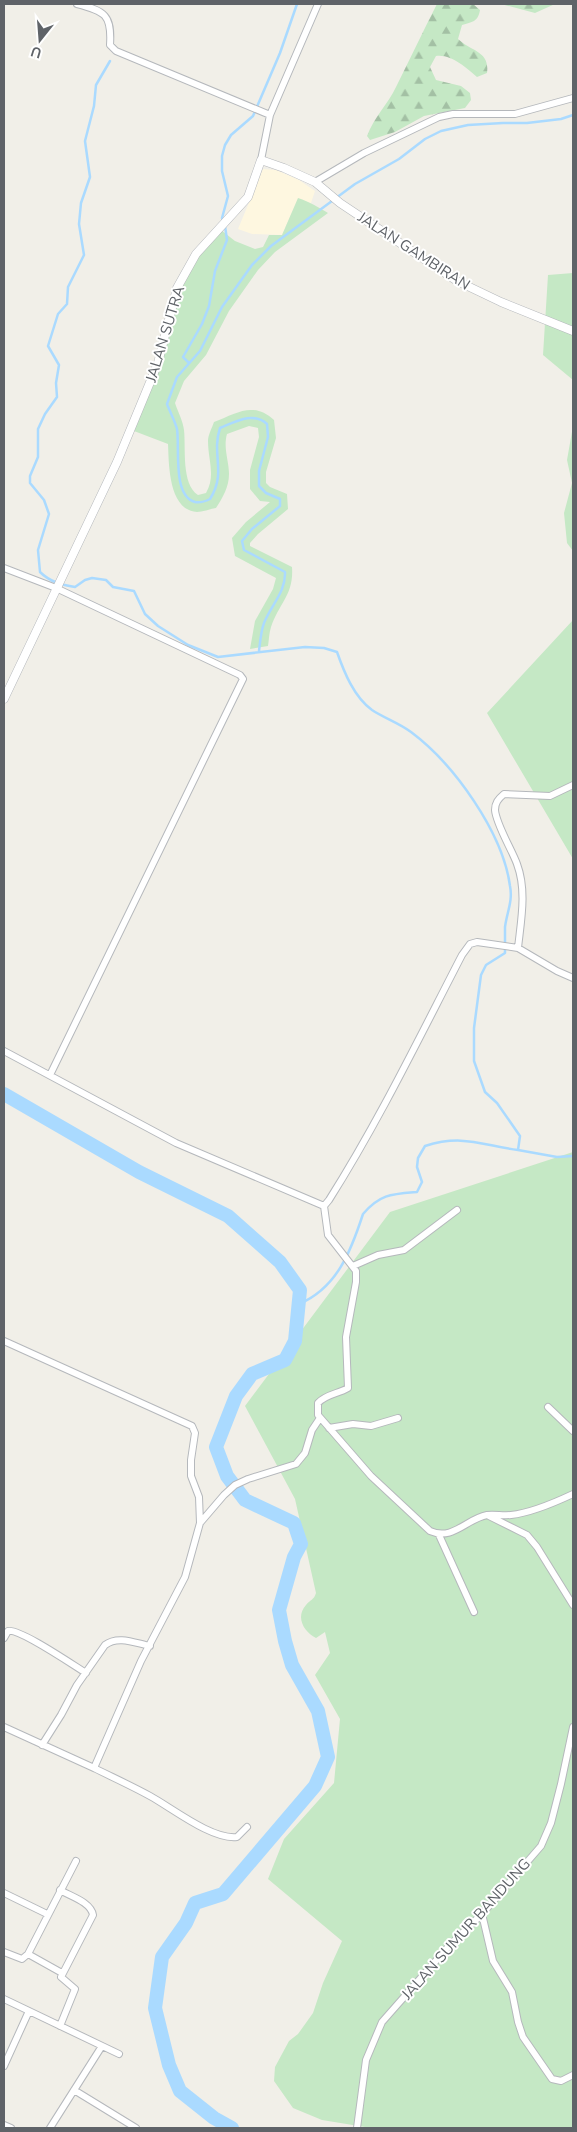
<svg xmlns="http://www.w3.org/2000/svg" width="577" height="2132" viewBox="0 0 577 2132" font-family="'Nunito Sans',sans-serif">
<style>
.commercial{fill:#fef7e0}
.grass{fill:#c5e8c5}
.forest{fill:url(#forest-firs)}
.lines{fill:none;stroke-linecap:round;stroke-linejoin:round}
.stream{stroke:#aadaff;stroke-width:2.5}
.river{stroke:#aadaff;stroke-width:14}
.minor-casing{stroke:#b5b8bc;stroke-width:8}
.tertiary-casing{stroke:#b5b8bc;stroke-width:9}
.minor{stroke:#fff;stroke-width:6}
.tertiary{stroke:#fff;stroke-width:8}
.labels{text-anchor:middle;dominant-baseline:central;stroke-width:4;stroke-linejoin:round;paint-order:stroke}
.street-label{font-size:15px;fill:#5f6368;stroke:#fff}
</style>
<defs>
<pattern id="forest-firs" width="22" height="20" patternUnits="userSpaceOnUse" patternTransform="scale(1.25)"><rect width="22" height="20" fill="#c5e8c5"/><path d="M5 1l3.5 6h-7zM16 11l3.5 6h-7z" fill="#a3c0a4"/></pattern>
</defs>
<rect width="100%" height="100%" fill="#f1efe8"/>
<!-- commercial -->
<path class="commercial" d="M263,169l13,1 23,10 16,11 -4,12 -13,-4 -16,36 -30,-1 -14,-5z"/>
<!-- grass -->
<path class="grass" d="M298,198c12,4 20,9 30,15l-53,39 -17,18 -29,41 -23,44 -22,26 -9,22c3,9 8,18 9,27 2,18 -3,54 14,65l8,-2c10,-17 2,-33 2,-52 0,-6 4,-13 6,-19 23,-9 39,-21 60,-2l2,18 -10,34v11l4,4 17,7 1,15 -30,25 -8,9v3l42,21c2,28 -13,36 -21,60 -2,6 -2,13 -3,19l-18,3 5,-28 18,-32 3,-11 -41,-22 -3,-18 14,-16 24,-20 -10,-1 -10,-12v-19l9,-33 -1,-9 -9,-2 -22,8c-4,14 2,27 2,40 0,13 -6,23 -13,34 -6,1 -14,4 -19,4 -29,-2 -28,-49 -29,-68l-34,-13 27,-67 19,-74 19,-34 22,-26 14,11 20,8 8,-2 6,-12h13z
M573,273v107l-30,-25 5,-80z
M573,426v125l-6,-8 -3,-30 8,-30 -5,-23z
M573,620v239l-86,-146z
M573,1152v976h-202l-49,-8 -29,-12 -19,-27 1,-14 14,-26 9,-7 15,-21 10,-30 19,-42 -74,-62 16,-40 50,-56 6,-64 -25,-44 15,-22 -5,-21 -9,6c-12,-6 -21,-21 -10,-33 4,-5 8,-5 10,-12l-21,-94 -50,-93 145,-194z"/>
<!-- forest -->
<path class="forest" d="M437,4h36l7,6c-2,12 -8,12 -18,15l-4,14c14,13 32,12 29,34l-10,4c-11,-9 -25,-23 -41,-21l-6,11 6,13 25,6 9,7 1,7 -6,8 -41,8 -29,16 -25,8 -3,-4c7,-19 21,-32 29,-49 14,-28 27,-56 41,-83z
M501,4h54l-20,9z"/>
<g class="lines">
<!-- stream -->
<path class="stream" d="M110,61l-14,24 -2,21 -9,35 5,36 -9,26 -2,21 5,31 -16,32 -1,17 -9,10 -10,32 11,19 -3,18 1,14 -12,17 -7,15v28l-8,19v7l14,17 5,14 -11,36 2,22c10,10 22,13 35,15l10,-7 7,-2 14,2 7,7 21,4 11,23 13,12 30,19 30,12 87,-10 19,1 13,4c7,20 17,45 35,58 12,8 27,13 39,22 43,32 92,101 99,154 3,15 -3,26 -5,41 0,9 0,18 0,26l-19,12 -5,10 -7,53v33l11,31 12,11 23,33 -2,14c-37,-5 -55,-16 -93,-4l-7,12 -1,9 5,15 -5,10c-25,2 -37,2 -54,22 -12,37 -26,74 -64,90
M223,221l-1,-3 6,-22 -6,-25v-15l3,-11 6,-10 22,-19 27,-63 17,-49
M189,363l-6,-6 19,-33 7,-18 6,-35 12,-31 -2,-14
M259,651c1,-9 2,-20 5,-28 7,-18 22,-31 21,-51l-41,-22 -2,-9 10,-12 28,-23v-7l-14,-6 -7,-7v-15l9,-34 -1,-13c-14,-13 -32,-2 -47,4 -9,27 7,44 -10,71 -4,2 -10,4 -15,3 -23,-6 -15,-55 -18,-73 -2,-8 -7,-17 -10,-25l10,-27 23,-26 22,-44 30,-42 19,-19 84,-62 44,-25 26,-20 16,-8 27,-6 35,-2h24l34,-4 12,-4
M518,1150l39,7 16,-1"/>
<!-- river -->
<path class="river" d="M4,1094l135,78 89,44 52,46 20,28 -5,51 -10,19 -33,14 -16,22 -20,51 11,29 18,24 49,23 7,21 -7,13 -15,53 6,31 7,24 26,46 10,46 -13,29 -92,108 -28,9 -9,20 -24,34 -7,51 14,57 11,26 34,27 18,10"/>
<defs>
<path id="minor" d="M77,4c28,7 35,11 33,41l6,6 154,64
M261,160l9,-45 48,-111
M315,182l49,-29 75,-36 14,-3h62l58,-16
M4,568l52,20 184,87 3,4 -193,396
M518,948c3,-28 9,-57 -1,-84 -5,-14 -21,-40 -22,-54 0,-7 3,-11 9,-16l46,2 23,-11
M4,1051l172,92 148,63 4,29 28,36v11l-10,55 2,51c-10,6 -22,6 -30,15v12l53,61 59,55c23,10 36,-12 57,-16 8,-1 16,1 24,0 19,-2 45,-13 62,-21
M324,1206l5,-6c50,-79 90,-162 133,-245l8,-11 7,-2 41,6 39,23 16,7
M353,1266l25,-11 26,-5 53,-40
M4,1341l188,85 3,7 -4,27v16l8,21 1,26
M548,1407l25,24
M329,1428l24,-4 18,2 27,-8
M489,1516l38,19 10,12 36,58
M439,1535l35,77
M4,1638l4,-7c11,-3 65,34 78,42
M4,1727l90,41
M42,1745l19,-30 16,-30 28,-40c13,-10 30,-2 45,1
M247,1827l-10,10c-25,3 -65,-29 -87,-41 -18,-10 -38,-19 -56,-28l47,-107 44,-84 15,-54 24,-28 11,-10 13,-6 48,-15 9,-11 7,-23 8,-12
M60,1890c10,6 31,12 33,25l-32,62 14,12 -15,37
M4,1893l43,21
M482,1914l11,47 19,31 6,30 5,15 29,42 9,2 12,-6
M4,1952l18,7 6,-5 34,19
M28,1954l48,-93
M4,1999l115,55
M4,2066l25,-55
M74,2090l62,38
M4,2125l7,3
M50,2128l52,-82
M357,2128l9,-68 16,-38 67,-76 33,-32 59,-68 10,-23 10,-39 12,-57"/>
<path id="tertiary" d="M4,699l113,-237 41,-99 19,-75 19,-34 52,-57 13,-37 23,8 31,14 25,21 117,78 44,21 72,29"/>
</defs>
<!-- minor casing -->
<use href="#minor" class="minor-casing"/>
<!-- tertiary casing -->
<use href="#tertiary" class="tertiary-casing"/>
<!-- minor -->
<use href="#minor" class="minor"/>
<!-- tertiary -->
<use href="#tertiary" class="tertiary"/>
</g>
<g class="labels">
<!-- street labels -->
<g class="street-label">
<text transform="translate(414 251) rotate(33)">JALAN GAMBIRAN</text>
<text transform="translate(165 334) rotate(-73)">JALAN SUTRA</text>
<text transform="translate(466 1929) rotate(-48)">JALAN SUMUR BANDUNG</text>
</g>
</g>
<!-- border -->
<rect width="577" height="2132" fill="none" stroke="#5f6368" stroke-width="10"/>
<!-- north arrow -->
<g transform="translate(40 40) rotate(197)" stroke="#ffffff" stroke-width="4" paint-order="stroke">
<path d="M0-4L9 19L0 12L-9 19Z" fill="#5f6368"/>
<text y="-8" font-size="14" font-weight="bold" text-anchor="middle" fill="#5f6368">U</text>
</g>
</svg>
